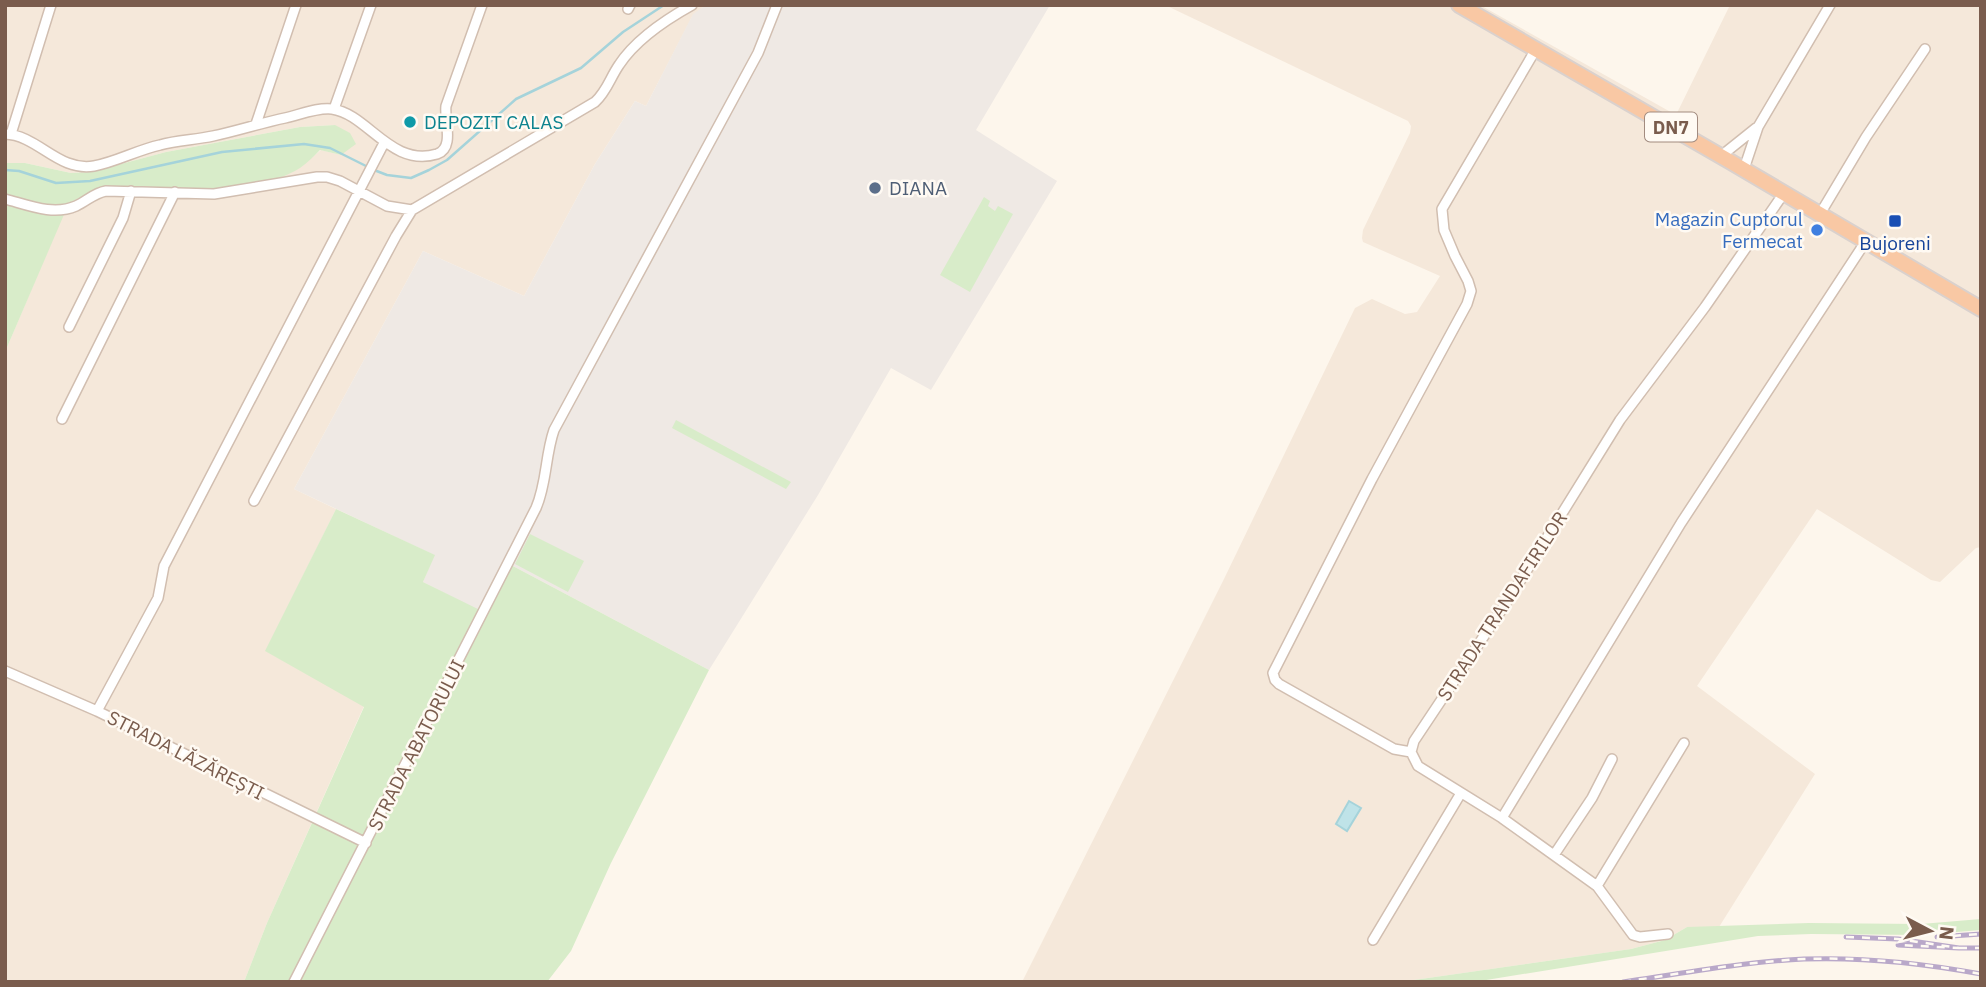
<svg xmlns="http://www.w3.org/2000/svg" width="1986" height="987" viewBox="0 0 1986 987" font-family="'IBM Plex Sans',sans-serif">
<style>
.residential{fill:#f5e8da}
.industrial{fill:#efe9e4}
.green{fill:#d8ecc9}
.water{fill:#bfe3e8;stroke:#a5d3da;stroke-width:2}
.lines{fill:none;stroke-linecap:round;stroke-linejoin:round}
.stream{stroke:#a5d3da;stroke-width:2.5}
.minor-casing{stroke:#d1beb0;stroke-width:12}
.trunk-casing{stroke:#dad1cd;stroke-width:18}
.minor{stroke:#fff;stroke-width:9}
.trunk{stroke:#f9c8a4;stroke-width:14}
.rail-casing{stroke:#b9a8c9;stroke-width:5}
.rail{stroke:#fffaf3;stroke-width:2.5;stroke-dasharray:8;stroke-linecap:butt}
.culture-dot{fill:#0f9aa8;stroke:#fffaf3;stroke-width:2.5}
.service-dot{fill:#5c6f8a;stroke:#fffaf3;stroke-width:2.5}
.transit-dot{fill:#1a4fb4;stroke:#fffaf3;stroke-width:2.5}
.shop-dot{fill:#3f7fe0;stroke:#fffaf3;stroke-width:2.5}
.labels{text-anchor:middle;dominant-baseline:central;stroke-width:5;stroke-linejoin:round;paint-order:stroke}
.shield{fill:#fffaf3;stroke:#a28b7f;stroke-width:2}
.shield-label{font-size:18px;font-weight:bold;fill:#7a5c4d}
.culture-label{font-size:19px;fill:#0d838f;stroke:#fffaf3;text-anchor:start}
.service-label{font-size:19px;fill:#4e5e75;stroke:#fffaf3;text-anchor:start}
.shop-label{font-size:19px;fill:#366cbe;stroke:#fffaf3;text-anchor:end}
.transit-label{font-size:19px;fill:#164399;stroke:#fffaf3}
.street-label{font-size:19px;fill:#7a5c4d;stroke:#fffaf3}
</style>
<rect width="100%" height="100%" fill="#fdf6ec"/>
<!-- residential -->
<path class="residential" d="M5,5h701l-13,10 -47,91 -11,-5 -40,63 -71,132 -101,-45 -129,238 42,20 -70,142 98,55 -97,217 -23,59h-239v-630l63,-149 20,-11 21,-5 30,-2 45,5 51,-3 38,-8 26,-11 22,-18 20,5 -6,-30 -35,2 -134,25 -75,20 -20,1 -46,-10h-20z
M1165,5h315l196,110 54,-110h251v542l-5,1 -36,34 -9,-2 -114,-71 -120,177 118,88 -96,153h-32l-22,13 -34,9 -231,33h-378l201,-401 132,-273 17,-9 33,15 12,-2 23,-36 -77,-34 -1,-4 1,-8 47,-97 1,-7 -3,-5z"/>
<!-- industrial -->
<path class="industrial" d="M706,5h344l-74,125 81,51 -126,209 -40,-22 -73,127 -109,175 -198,-105 -25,49 -63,-32 11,-27 -140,-66 129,-238 101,45 71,-132 40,-63 11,5 47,-92z"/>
<!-- green -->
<path class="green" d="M335,125l15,8 6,11 -15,11 -21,-5c-6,6 -13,13 -20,18 -28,18 -83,24 -116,22 -45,-4 -74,-10 -115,13l-64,149v-189h20l46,10 20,-1 75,-20 134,-25z
M984,197l6,4 -2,5 7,5 3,-5 15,8 -43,78 -30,-17z
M676,420l115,62 -5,7 -114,-61z
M336,509l99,46 -12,27 63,31 25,-48 198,105 -98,193 -40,88 -24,31h-303l23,-59 97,-216 -99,-56z
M530,534l54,27 -16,31 -53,-28z
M1981,919v11l-61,5 -109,-1 -53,2 -284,46h-74l231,-33 34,-9 22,-13 122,-4 112,1z"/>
<!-- water -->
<path class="water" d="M1349,801l12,7 -14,23 -11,-7z"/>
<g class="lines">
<!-- stream -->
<path class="stream" d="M5,170l14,1 37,12 34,-2 132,-29 82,-8 26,4 38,19
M374,170l13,5 24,3 18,-8 18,-10 69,-61 65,-31 42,-36 41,-27"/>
<defs>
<path id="minor" d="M628,9l2,-4
M334,109l37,-104
M256,124l40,-119
M5,134c33,1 53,38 89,32 22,-4 43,-16 66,-21 17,-5 35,-5 53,-9 24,-5 48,-13 72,-18 14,-3 33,-11 47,-9 36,5 59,59 105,45 18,-6 7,-34 9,-48l36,-101
M11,134l40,-129
M1721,156l35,-28
M1744,169l14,-42 72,-122
M5,199c23,6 48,17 71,7 11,-5 18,-13 30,-15l108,3 103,-17h10l13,4 47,25 25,4 183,-108c12,-11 15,-24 24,-37 17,-26 46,-45 73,-60
M1820,214l46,-77 59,-88
M69,327l54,-109 8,-27
M62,419l113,-227
M254,501l142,-265 16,-26
M5,671l92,40 269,132
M97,711l61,-113 6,-32 220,-423
M1411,752l-17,-3 -115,-65 -4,-4 -2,-7 99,-194 95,-175 4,-13 -3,-10 -13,-25 -11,-26 -2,-21 94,-160
M1502,818l179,-295 185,-282
M1554,855l38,-57 20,-39
M1597,886l87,-143
M1668,934l-28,3 -7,-2 -36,-49 -95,-68 -84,-52 -7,-14 3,-11 98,-147 108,-174 85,-113 79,-114
M1373,940l88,-147
M294,982l242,-474c11,-25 9,-52 18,-78l204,-377 19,-48"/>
<path id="trunk" d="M1459,5l272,157 250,147"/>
</defs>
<!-- minor casing -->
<use href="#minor" class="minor-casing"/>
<!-- trunk casing -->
<use href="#trunk" class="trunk-casing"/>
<!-- minor -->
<use href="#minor" class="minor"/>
<!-- trunk -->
<use href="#trunk" class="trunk"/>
<defs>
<path id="rail" d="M1846,937l52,2 61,9 -61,-3
M1937,937l44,-3
M1959,948h22
M1623,982c60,-9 121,-20 181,-23 60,-2 118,4 177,15"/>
</defs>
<!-- rail casing -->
<use href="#rail" class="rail-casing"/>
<!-- rail -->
<use href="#rail" class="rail"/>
</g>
<!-- markers -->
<circle class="culture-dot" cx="410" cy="122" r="7"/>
<circle class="service-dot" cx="875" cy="188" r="7"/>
<rect class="transit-dot" x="1888" y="214" width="14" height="14" rx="3.5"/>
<circle class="shop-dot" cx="1817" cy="230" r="7"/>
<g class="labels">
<!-- shield labels -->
<rect class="shield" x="1645" y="112.5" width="52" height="29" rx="5"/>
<g class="shield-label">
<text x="1671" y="127">DN7</text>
</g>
<!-- culture labels -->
<g class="culture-label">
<text x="424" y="122">DEPOZIT CALAS</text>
</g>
<!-- service labels -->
<g class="service-label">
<text x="889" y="188">DIANA</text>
</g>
<!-- shop labels -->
<g class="shop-label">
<text x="1803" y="219">Magazin Cuptorul<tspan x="1803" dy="22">Fermecat</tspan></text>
</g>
<!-- transit labels -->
<g class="transit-label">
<text x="1895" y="243">Bujoreni</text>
</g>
<!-- street labels -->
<g class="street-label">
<text transform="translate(1502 606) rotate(-57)">STRADA TRANDAFIRILOR</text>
<text transform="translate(416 745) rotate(-63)">STRADA ABATORULUI</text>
<text transform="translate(186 755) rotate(27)">STRADA LĂZĂREȘTI</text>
</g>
</g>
<!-- border -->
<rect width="1986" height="987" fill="none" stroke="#7a5c4d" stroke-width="14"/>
<!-- north arrow -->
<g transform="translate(1930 931) rotate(97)" stroke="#fffaf3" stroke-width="5" paint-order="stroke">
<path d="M0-5L12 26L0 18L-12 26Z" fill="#7a5c4d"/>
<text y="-10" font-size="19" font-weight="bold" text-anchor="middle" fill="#7a5c4d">N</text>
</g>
</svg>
